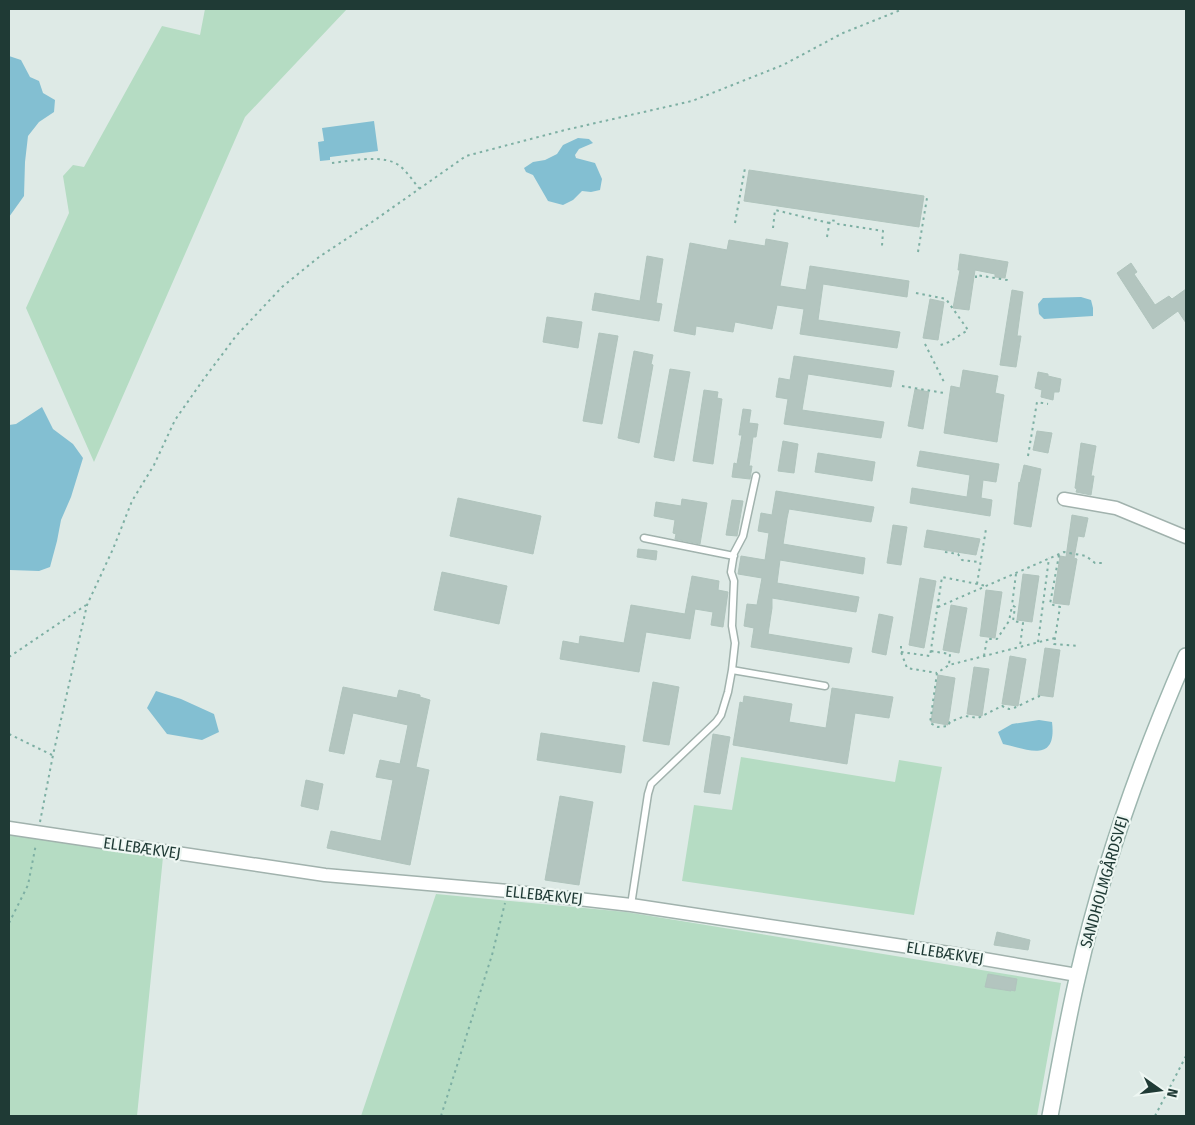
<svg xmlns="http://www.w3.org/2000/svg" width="1195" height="1125" viewBox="0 0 1195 1125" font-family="'Fira Sans Condensed',sans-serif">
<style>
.green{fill:#b5dcc3}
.water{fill:#83bfd2}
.building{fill:#b3c5bf;stroke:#b0c4bd}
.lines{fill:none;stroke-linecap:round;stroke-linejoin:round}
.lane-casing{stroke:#a1b2ad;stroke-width:9}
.street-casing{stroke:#a1b2ad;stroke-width:15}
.secondary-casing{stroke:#9db6af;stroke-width:18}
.path{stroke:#7dafa3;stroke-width:2;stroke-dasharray:2.5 4;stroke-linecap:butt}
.lane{stroke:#fff;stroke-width:6}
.street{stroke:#fff;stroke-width:12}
.secondary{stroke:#fff;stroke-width:15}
.labels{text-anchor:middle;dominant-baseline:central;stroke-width:4.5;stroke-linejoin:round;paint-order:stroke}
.street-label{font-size:16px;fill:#1f3a35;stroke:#eef7f3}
</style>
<rect width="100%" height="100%" fill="#deeae6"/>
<!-- green -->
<path class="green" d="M205,9h142l-102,108 -151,345 -68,-154 43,-95 -6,-37 10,-11 11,2 78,-141 38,9z
M741,757l154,25 4,-22 43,7 -28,148 -232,-34 12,-76 38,5z
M9,833l154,24 -26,259h-128z
M436,894l190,18 435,71 -24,133h-676z"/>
<!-- water -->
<path class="water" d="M9,56l12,4 9,17 9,4 4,12 12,7 -1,12 -15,10 -11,14 -3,26 -1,34 -15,21z
M374,121l4,30 -48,6v3l-10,1 -2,-19 6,-1 -2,-13z
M578,138l11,1 4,4 -14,6 -4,6 1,3 19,5 7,16 -2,11 -9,2 -9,-1 -9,9 -10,5 -15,-4 -15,-26 -7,-3 -2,-4 9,-6 12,-2 12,-6 6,-9z
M1081,297l10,3 2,8v8l-49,3 -5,-5 -1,-10 5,-6z
M42,407l11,22 20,15 10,14 -12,39 -10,23 -4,21 -7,26 -11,4 -29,-1 -1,-1v-144l7,-1z
M156,691l25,8 33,15 5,18 -17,8 -35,-6 -20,-26z
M1039,720l13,2c5,41 -23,28 -49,22l-5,-12 14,-8z"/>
<!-- building -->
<path class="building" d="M749,170l175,26 -5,31 -175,-26z
M766,239l22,4 -8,43 26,4 4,-24 99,15 -2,16 -84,-13 -5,36 82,12 -3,16 -97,-14 4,-25 -27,-4 -5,24 -37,-7 -2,10 -37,-6 -1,9 -21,-4 16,-88 37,7 2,-10 36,6z
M960,254l48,8 -3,16 -10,-1v-3l-20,-4 -6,40 -16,-2 7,-38h-2z
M647,256l16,3 -7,44 6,1 -3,17 -67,-11 3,-17 45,8z
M1131,263l6,9 -3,2 21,31 14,-9 3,3 14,-10v34l-8,-12 -25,18 -36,-56z
M1012,290l11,2 -6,44h4l-5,31 -16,-2z
M930,299l14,3 -6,38 -15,-2z
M547,317l35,5 -4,26 -35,-6z
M599,333l19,3 -16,88 -19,-3z
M634,351l19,4 -2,9 2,1 -14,78 -21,-5z
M794,356l100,15 -3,16 -83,-13 -6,36 82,12 -3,16 -97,-14 4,-25 -12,-2 3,-19 11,2z
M670,369l20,3 -16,89 -20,-4z
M963,370l35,6 -3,17 9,2 -7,47 -53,-9 7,-47 9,2z
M1038,372l10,2v2l13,3 -2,13h-5l-1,8 -12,-3 1,-7 -7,-2z
M915,389l14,3 -6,37 -15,-3z
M704,390l14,2 -1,6 5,1 -9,65 -20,-3z
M743,409l8,1 -2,13 9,1 -2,13h-3l-4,29h3l-2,13 -18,-2 2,-14 3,1 5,-29h-3z
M1037,431l15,2 -4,20 -15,-3z
M783,441l15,3 -4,29 -16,-2z
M1081,443l15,3 -5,30h3l-3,19 -15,-3 1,-3 -2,-1z
M920,451l79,13 -3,18 -13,-2 -2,18 11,2 -2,16 -80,-13 2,-15 55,9 3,-22 -53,-9z
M818,453l57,9 -3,19 -57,-9z
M1024,465l17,4 -10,58 -17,-3 5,-42 1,1z
M776,491l98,16 -3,15 -82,-13 -2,9 -4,26 82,14 -2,16 -83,-14 -3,23 82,14 -3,15 -84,-14v10l-4,26 84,14 -3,15 -98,-16 3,-19 -10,-2 3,-22 10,1 5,-27 -24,-4 3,-18 24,4 4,-27 -11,-2 3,-18 11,2z
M458,498l83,18 -8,38 -83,-18z
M682,499l25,4 -7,41 -25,-5 1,-5 -3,-1 2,-13 -21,-4 2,-14 25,4z
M732,500l11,1 -6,35 -11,-1z
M1072,515l16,3 -4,19 -6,-1 -4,22 3,1 -8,46 -16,-2 7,-47 6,1z
M893,525l14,2 -6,38 -14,-2z
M927,530l53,9 -4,16 -52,-8z
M638,549l19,2 -1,9 -19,-3z
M442,572l65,14 -8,38 -65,-14z
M1023,574l16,2 -7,46 -15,-2z
M692,576l27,5 -1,9 10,2 -5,35 -12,-2 2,-13 -18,-3 -5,30 -44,-7 -7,40 -79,-13 3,-18 16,3 1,-8 44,7 7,-38 54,9z
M920,578l16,3 -12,67 -15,-3z
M986,590l16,2 -7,46 -15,-2z
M951,605l16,3 -8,45 -16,-3z
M879,614l14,3 -7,38 -14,-3z
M1045,648l15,2 -7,47 -15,-2z
M1010,656l16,3 -8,47 -16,-2z
M974,667l15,2 -7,47 -15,-2z
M938,675l17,3 -7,47 -17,-3z
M653,682l26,5 -10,58 -26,-4z
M343,687l54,11 2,-8 21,5v2l10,3 -14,67 13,3 -19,95 -83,-17 4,-17 50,10 12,-61 -17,-3 4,-17 20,4 8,-39 -55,-12 -9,41 -15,-3z
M832,688l61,9 -4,21 -34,-5 -8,51 -114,-19 7,-43 3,1 1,-7 48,8 -3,18 37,6z
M541,733l84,13 -4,27 -84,-13z
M713,734l17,3 -10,57 -16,-2z
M306,780l17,4 -5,26 -17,-4z
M560,796l33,6 -14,83 -34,-5z
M997,932l33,8 -2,10 -34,-5z
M988,974l29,5 -2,12 -4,-1v1l-26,-4z"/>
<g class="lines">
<defs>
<path id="lane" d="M644,538l90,18
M732,670l93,16
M631,905l17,-111 3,-10 65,-62 5,-7 7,-23 4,-22 3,-27 -3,-17 2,-45 -3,-9 3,-19 9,-17 13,-60"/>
<path id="street" d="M1064,499l52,9 70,29
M9,828l316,47 183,16 123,14 318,48 128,22"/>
<path id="secondary" d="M1050,1116c9,-47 17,-95 28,-141 25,-110 63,-216 108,-319"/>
</defs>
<!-- lane casing -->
<use href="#lane" class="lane-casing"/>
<!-- street casing -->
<use href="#street" class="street-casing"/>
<!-- secondary casing -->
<use href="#secondary" class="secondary-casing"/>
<!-- path -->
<path class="path" d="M332,163c18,-2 54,-10 69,4 7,6 12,14 18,21
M735,223l10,-55
M773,228l2,-18 54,13
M827,237l3,-17 6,1 2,3 45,7 -1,15
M918,252l9,-54
M976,278v-3l31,5v3
M916,293l30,6 22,31 -19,12 -11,4
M925,344l20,40
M902,386l42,7
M1028,456l9,-54 11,2
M945,552l13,2 4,6 17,2
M1059,555l-9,49 10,3 -6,37 24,2
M1016,574l-4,31 3,2 -2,14 10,2 -3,23
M977,584l9,-55
M938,607l126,-55 22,4 9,7h10
M1038,642l11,-84
M901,646v6l6,16 30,5
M931,651l19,3 -1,11
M901,652l29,4 12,-79 45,9
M984,656l3,-17h10l12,-18 3,-15
M9,657l77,-52
M1040,696c-7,2 -27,14 -31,13 -3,-1 -5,-2 -7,-3l-24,12 -13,-2 -15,6 -2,4 -10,1 -8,-4 7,-50 12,-8 106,-27
M9,734l43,21
M40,822l13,-67 34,-150 26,-56 19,-48 22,-36 21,-45 28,-40 33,-44 46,-49 37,-30 53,-35 94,-66 99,-26 127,-29 91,-36 60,-32 60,-24
M9,923l19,-38 8,-41
M441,1116l51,-161 13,-52
M1155,1116l31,-60"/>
<!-- lane -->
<use href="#lane" class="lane"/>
<!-- street -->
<use href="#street" class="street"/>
<!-- secondary -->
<use href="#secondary" class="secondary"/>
</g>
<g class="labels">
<!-- street labels -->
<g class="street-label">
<text transform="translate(142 848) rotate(8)">ELLEBÆKVEJ</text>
<text transform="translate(1104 882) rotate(-74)">SANDHOLMGÅRDSVEJ</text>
<text transform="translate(544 895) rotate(6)">ELLEBÆKVEJ</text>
<text transform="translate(945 953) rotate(9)">ELLEBÆKVEJ</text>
</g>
</g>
<!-- border -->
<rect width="1195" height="1125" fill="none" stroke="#1f3a35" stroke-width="20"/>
<!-- north arrow -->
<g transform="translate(1160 1090) rotate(104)" stroke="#eef7f3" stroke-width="4" paint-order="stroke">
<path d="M0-4L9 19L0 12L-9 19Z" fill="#1f3a35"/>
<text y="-8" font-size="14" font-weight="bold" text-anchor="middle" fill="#1f3a35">N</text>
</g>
</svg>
